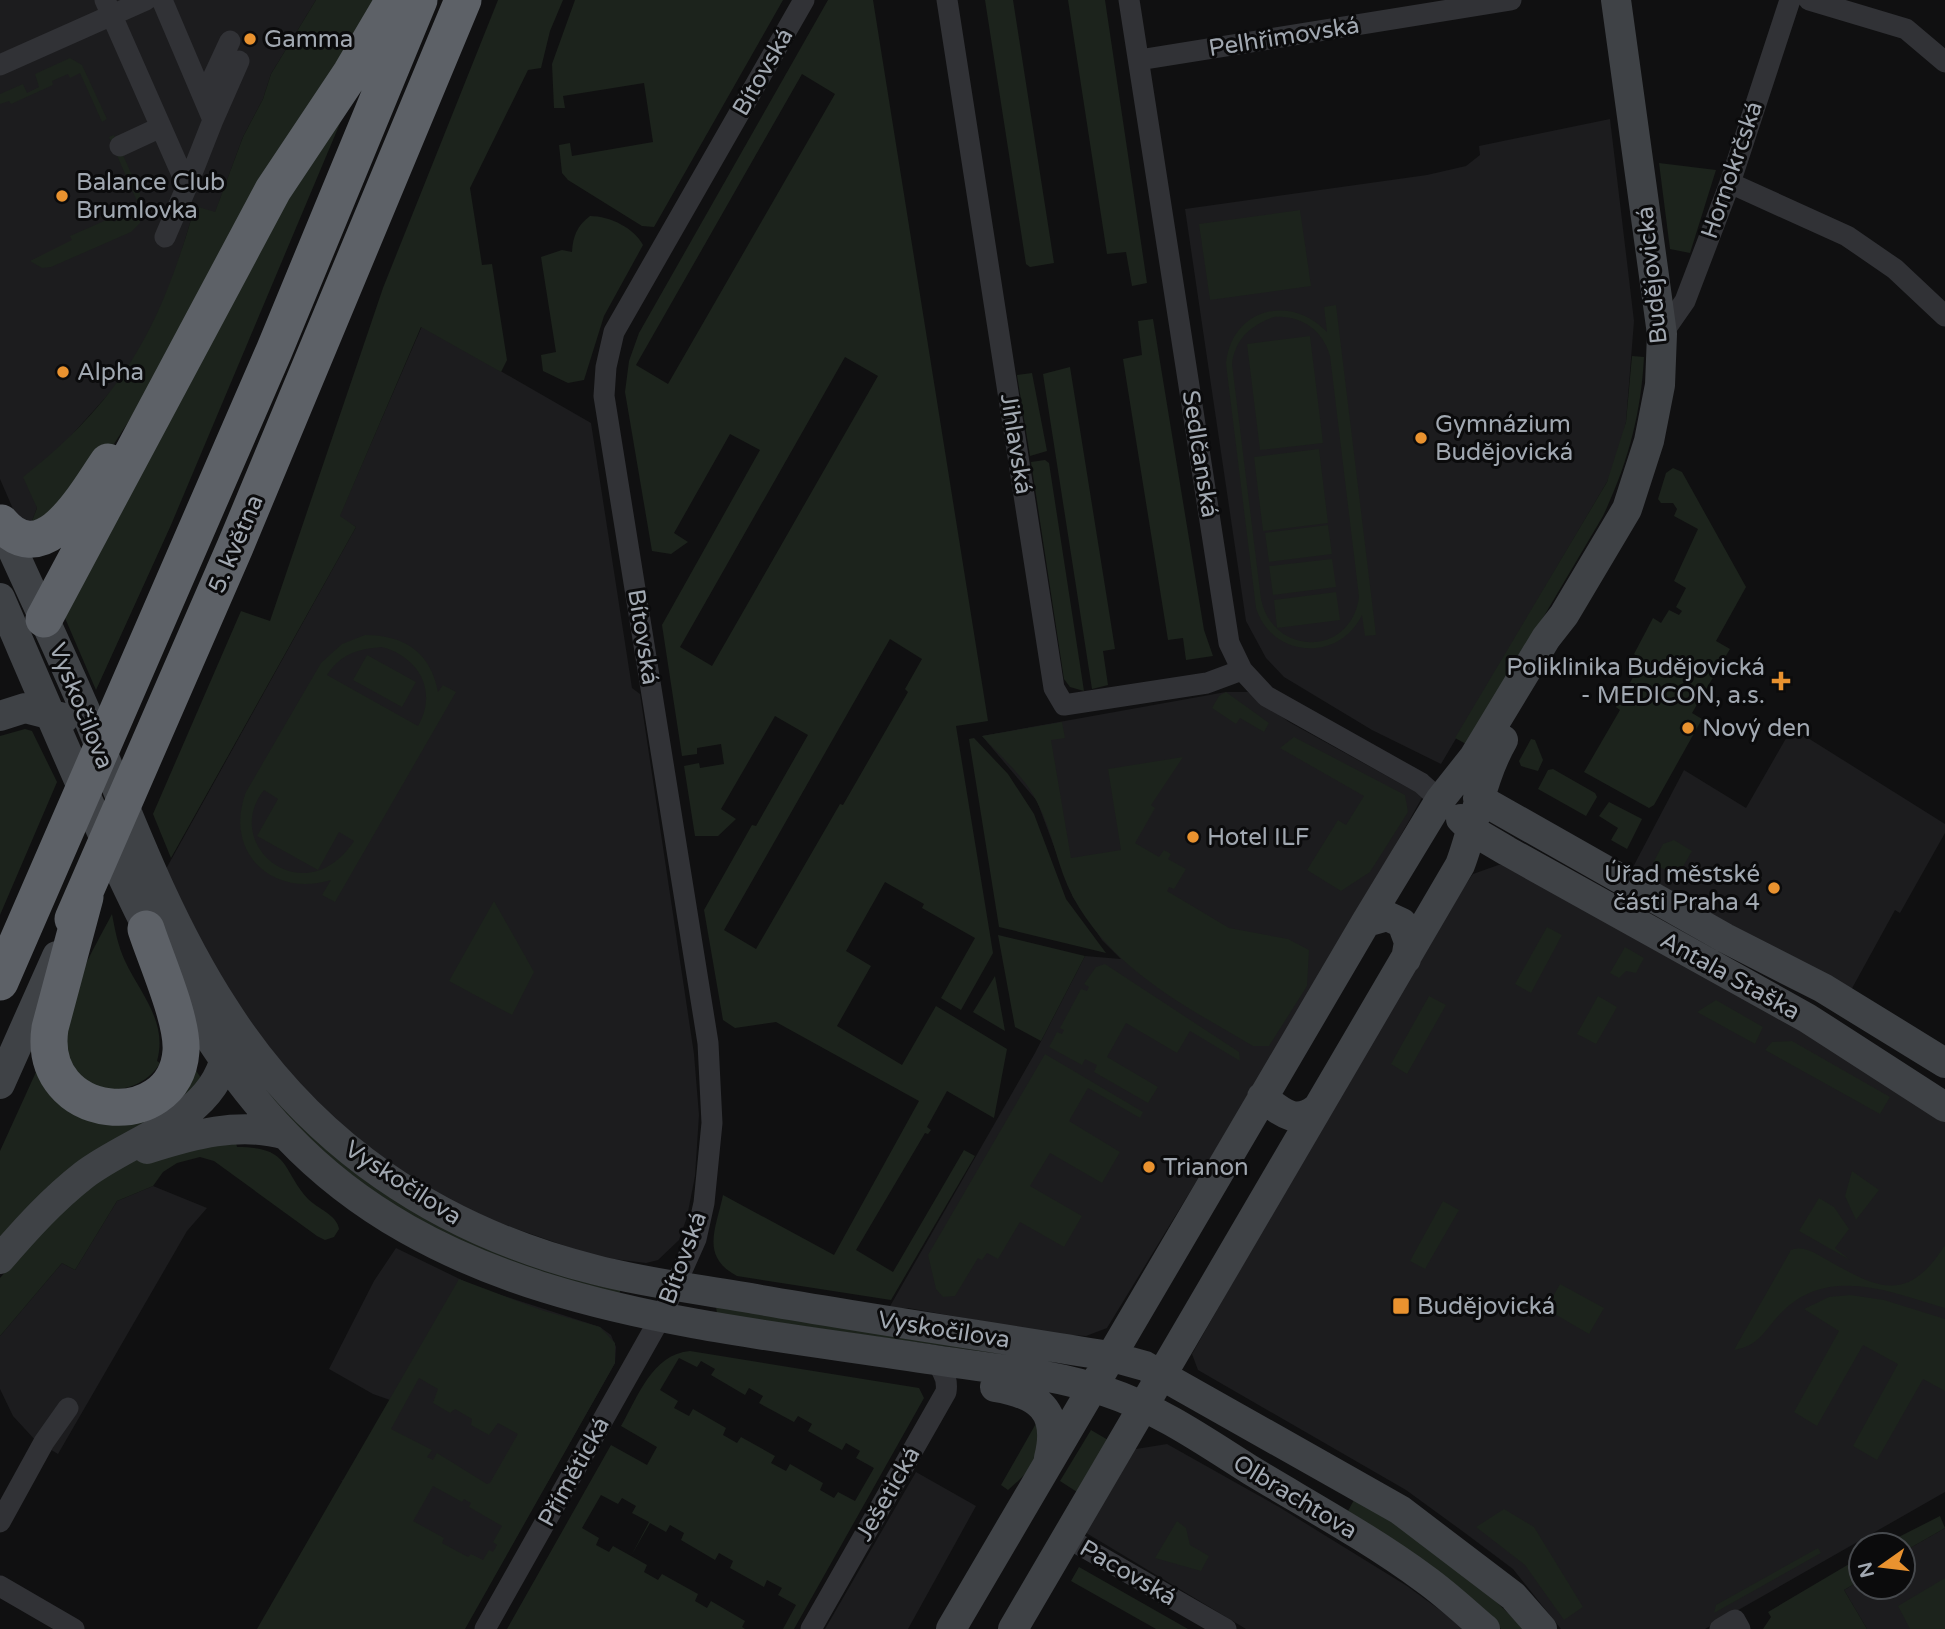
<svg xmlns="http://www.w3.org/2000/svg" width="1945" height="1629" viewBox="0 0 1945 1629" font-family="'Varela Round',sans-serif">
<style>
.built{fill:#1c1c1e}
.green{fill:#1c231c;fill-rule:evenodd}
.lines{fill:none;stroke-linecap:round;stroke-linejoin:round}
.street{stroke:#313236;stroke-width:21}
.secondary{stroke:#3f4246;stroke-width:30}
.highway{stroke:#5d6167;stroke-width:37}
.poi-dot{fill:#e9922f;stroke:#0b0b0c;stroke-width:2.5}
.labels{text-anchor:middle;dominant-baseline:central;stroke-width:6;stroke-linejoin:round;paint-order:stroke}
.street-label{font-size:24px;fill:#a1a8b1;stroke:#0b0b0c}
.poi-label{font-size:24px;fill:#a1a8b1;stroke:#0b0b0c;text-anchor:start}
</style>
<rect width="100%" height="100%" fill="#101011"/>
<!-- built -->
<path class="built" d="M0,0h316l-45,74 -8,25 -20,38 -28,76 -20,-6 -24,79 -34,70 -23,32 -52,58 -29,47 4,15 -5,13 -12,4 -20,-46z
M1610,119l24,202 -8,101 -8,33 -11,27 -166,282 -69,-34 -88,-53 -18,-19 -20,-37 -61,-412 242,-34 39,-9 14,-11 -1,-9z
M422,326l169,97 41,265 8,6 54,360 5,61 -4,61 -8,41 -8,23 -21,20 -12,3 -49,-6 -123,-43 -81,-47 -57,-45 -57,-59 -40,-57 -37,-61 -36,-76 190,-342 -17,-10z
M1226,692h22l41,30 134,74 -105,186 -211,346 -21,8 -32,-2 -146,-26h-19l146,-255 50,-97 36,3 -19,-19 -29,-43 -36,-96 -55,-65z
M1792,728l153,96v9l-45,80 -5,-3 -45,82 -218,-123 52,-99 62,38z
M1504,863l291,164 150,93v372l-240,137h-144l-48,-60 -48,-36 -59,-43 -208,-120 -6,-16 234,-412 47,-68z
M153,1186l54,22 -20,23 -129,223 -22,-13 -23,-25 -13,-27v-53l62,-73 13,7 42,-69z
M396,1248l80,39 124,40 11,8 5,12 -1,16 -127,224 -147,-107 4,1 45,-81 -17,-6 -44,-25 45,-88z
M1167,1444l112,63 128,79 59,43h-220l-163,-98 47,-81z
M916,1472l60,34 -68,123h-83z
M1945,1528v101h-78l-23,-39 17,-10v7h42v-35z"/>
<!-- green -->
<path class="green" d="M316,0h66l-235,393 -33,51 -59,74 -23,3 5,-13 -14,-31c100,-78 138,-151 172,-271l20,6 28,-75 20,-38 8,-25z
M498,0h65l-13,31 -9,37 -13,2 -58,118 12,77 10,-1 15,96 -6,12 -80,-45 -81,189 16,11 -185,331 -18,-44 88,-203 29,10 113,-333z
M575,0h208l-129,227 -12,-1 -74,-46 -6,-7 -3,-28 11,-2 2,13 81,-14 -9,-59 -81,13 2,12h-11l-2,-44z
M828,0h45l115,721 -32,5 37,227 -32,57 -20,-12 34,-60 -53,-30 2,-4 -39,-22 -39,69 25,15 -34,60 65,39 34,-59 71,43 -13,69 -47,-27 -20,36 4,3 -3,4 -3,-1 -69,117 37,22 71,-122 11,6 -84,144 -154,-24c-37,-20 -21,-47 -14,-81l111,60 85,-154 -143,-79 -41,6 -12,-8 -19,-110 48,-85 4,1 52,-91 -33,-19 -54,93 15,10 -18,17h-23l-11,-70 15,-3 1,5 24,-4 -3,-20 -24,4v6l-15,2 -20,-131 98,-175 -30,-16 -56,99 14,9 -17,12 -19,-3 -27,-159 4,-31 10,-28zM802,74l33,20 -167,290 -32,-19zM845,357l33,19 -166,290 -32,-19zM890,639l32,20 -17,30 3,3 -65,113 -3,-1 -84,145 -32,-19z
M985,0h28l41,263 -24,4 -4,-3z
M1068,0h37l42,283 -15,3 -6,-34 -19,2z
M70,58l12,7 25,54 -5,3 -22,-49 -10,5 -2,-4 -16,7 1,4 -42,19 -2,-3 -9,3v-10l23,-10 4,9 12,-6 -4,-13z
M346,109l-175,416 -75,165 -31,-72 207,-403z
M114,135l26,58v30l-9,9 -80,35 -9,1 -12,-7 42,-21 -2,-4 41,-18 3,4 25,-16 -30,-69z
M1659,163l57,7 -26,83 -20,-4z
M1300,210l11,76 -101,14 -11,-76z
M590,216c20,0 44,12 53,29l-39,71 -20,64 -16,3 -25,-12 -2,-16 15,-3 -15,-95 21,-7 10,2c1,-16 5,-26 18,-36z
M1336,305l40,330 -11,1 -3,-21c-22,47 -90,44 -106,-7l-30,-244c5,-55 64,-71 101,-32l-3,-25zM1274,317c27,-2 49,13 56,39l29,241c-8,60 -86,60 -98,2l-29,-235c3,-25 19,-39 42,-47z
M1153,319l51,311 9,26 -27,4 -3,-22 -15,2 -45,-281 19,-4 -4,-34z
M1310,336l13,107 -63,7 -13,-106z
M1632,356l12,1c-3,57 -16,106 -41,159l-135,229 -13,-7 152,-256 19,-60z
M1070,367l45,282 -12,2 5,34 -16,4 -49,-315z
M1032,373l15,78 -17,5 -13,-81z
M1319,449l9,74 -65,8 -9,-74z
M1045,460l4,3 35,228 -14,-4 -6,-8 -33,-217z
M1673,468l9,4 64,115 -30,54 14,8 -38,64 10,6 -48,86 -5,3 -65,-36 36,-62 -4,-3 27,-47 -9,-6 19,-36 8,5 8,-13 10,5 3,-4 -6,-4 10,-19 -12,-7 24,-52 -24,-13 3,-7 -4,-6h-12l-3,-4 8,-26z
M1328,525l4,29 -63,8 -4,-29z
M1332,559l4,28 -63,8 -4,-29z
M1336,592l4,28 -63,8 -3,-28z
M365,635c40,0 66,18 73,57l5,-7 13,7 -121,210 -13,-7 9,-15c-59,18 -108,-28 -85,-88l75,-129 21,-19zM382,647c37,10 56,44 36,79l-91,-51c14,-21 30,-26 55,-28zM264,790l14,9 -21,37 61,34 21,-38 15,9c-49,74 -134,4 -90,-51z
M367,655l49,27 -14,25 -49,-27z
M1226,692l43,31 -5,9 -24,-14 -4,6 -24,-16 7,-12z
M1062,722l3,16 -14,2 20,118 50,-8 -13,-81 75,-12 -32,48 4,3 -20,35 24,14 5,-7 7,4 -3,5 18,10 -12,20 -5,-2 -2,4 62,37 59,11 21,11 -2,36 -38,60h-16c-68,-40 -140,-76 -180,-149 -16,-30 -20,-65 -36,-95 -12,-25 -37,-46 -55,-66z
M25,729l7,2 25,51 -57,133v-179z
M1294,737l111,58 3,17 -38,60 -29,19 -34,-21 31,-50 8,5 18,-29 -84,-48z
M974,738l34,36 26,40 32,85 40,54 -107,-26 -30,-188z
M1531,739l4,1 8,20 -5,11 -17,-5 -2,-5z
M1553,769l42,24 2,4 -11,19 -48,-27 10,-19z
M1609,802l33,17 -15,30 -16,-9 7,-12 -19,-12z
M1674,840l18,11 -15,26 -24,-14 10,-19z
M494,901l40,71 -22,43 -63,-34z
M112,914c3,16 6,32 13,47 16,34 43,61 32,100l3,2c-23,39 -85,34 -94,-13 -9,-42 27,-99 46,-136z
M1547,927l15,8 -31,58 -16,-9z
M998,935l87,21 -44,85 -26,-14z
M1625,947l19,11 -8,15 -10,-2 -7,7 -9,-5z
M1105,964l134,88 1,9 -50,-30 -13,22 -51,-30 -19,34 51,30 -10,16 -54,-31 3,-7 -12,-6 -3,6 -33,-18 8,-15 5,2 2,-4 -4,-2 21,-39 6,2 2,-4 -5,-3 12,-17z
M995,976l10,55 -32,-19z
M1429,996l17,9 -39,69 -16,-10z
M1598,996l19,11 -21,37 -19,-10z
M1716,1000l47,27 -8,17 -58,-32z
M1792,1041l98,56 -10,17 -115,-64 7,-8z
M1045,1054l98,58 -3,6 -52,-30 -19,33 51,31 -18,31 -52,-30 -20,33 52,30 -18,31 -44,-25 -22,37 -11,-6 -5,7 -4,-2 -23,38 -12,1 -7,-8 -8,-34z
M191,1063l12,18 -203,159v-89l36,-79h5l36,39z
M269,1085l48,51 304,151 -2,9 -94,-26 -100,-45 -55,-35 -49,-39 -59,-60z
M235,1139l2,8c54,0 44,22 71,52 10,10 29,16 31,30l-5,8 -9,3 -8,-4 -103,-75 -14,-4 -23,6 -14,9 -10,14 -36,15 -42,69 -13,-7 -62,73v-58l61,-69 66,-47z
M1852,1171l27,19 -23,30 -11,-24z
M1819,1198l15,9 15,22 -14,19 15,12 -51,-29z
M1443,1201l16,9 -34,59 -15,-8z
M1945,1245v63c-54,-16 -117,-43 -163,4 -17,17 -22,34 -48,38l57,-100c12,-4 20,1 31,7 53,30 84,50 123,-12z
M459,1279l82,31 59,17 15,16v20l-150,266h-208zM419,1378l19,11 -5,14 17,10 5,-4 17,10 -1,6 18,10 9,-12 20,11 -28,49 -3,1 -50,-31 -4,7 -6,-3 5,-7 -41,-21zM433,1486l29,16 2,-3 7,4 -2,4 33,19 -9,16 4,3 -4,7 -4,-2 -6,10 -12,-6 -3,3 -26,-14 2,-5 -31,-17z
M1560,1284l44,24 -15,26 -43,-25z
M1850,1295l34,5 61,19v72l-22,-12 -46,81 -24,-14 45,-82 -35,-19 -46,81 -23,-14 45,-81 -35,-22 25,-12z
M716,1306l336,53 2,3 -337,-48z
M690,1351l229,37 5,10 -130,231h-11l13,-24 -18,-10 4,-7 -15,-8 -3,7 -34,-19 3,-7 -14,-8 -4,7 -34,-20 3,-7 -14,-8 -4,7 -16,-9 -19,33 16,9 -3,7 14,8 4,-6 36,20 -3,7 12,7 4,-7 34,20 -3,6 3,2h-238l104,-184 36,20 10,-18 -36,-21c17,-29 31,-72 69,-75zM679,1358l18,9 4,-6 14,8 -4,6 34,20 4,-7 14,8 -4,7 35,19 4,-6 14,8 -4,7 34,19 4,-7 14,8 -4,7 18,10 -19,33 -17,-9 -4,6 -14,-8 3,-7 -33,-19 -4,7 -15,-8 4,-7 -34,-19 -4,6 -14,-8 3,-7 -33,-19 -4,7 -15,-8 4,-7 -18,-11zM601,1495l17,9 4,-6 14,8 -4,7 17,9 -18,34 -18,-10 -4,6 -13,-7 3,-7 -17,-10z
M1038,1420c5,35 -3,47 -30,70l-7,-5z
M1091,1430l17,10 -31,52 -17,-11z
M1355,1498c61,36 120,80 169,131h-23l-32,-30 -121,-88z
M1504,1509l30,18 49,80 -19,13 -39,-55 -49,-38z
M1940,1516l5,12 -42,24v-7h-20z
M1177,1521l9,7 4,17 19,11 -8,15 -46,-13z
M1818,1548l3,5 -107,60 2,-8z
M1861,1557v23l-17,10 23,39h-104l8,-12 -3,-5z
M1079,1567l109,62h-32l-85,-48z
M1945,1578v51h-35l-12,-23z"/>
<g class="lines">
<!-- street -->
<path class="street" d="M105,0l82,186 26,-66 -51,-120
M947,0l107,688 10,17 143,-22 35,-13
M1129,0l100,643 13,27 24,26 155,87 19,17
M1809,0l97,29 39,33
M1139,60l372,-60
M0,65l146,-65
M204,97l26,-56
M213,120l26,-59
M120,146l41,-19
M1730,183l117,53 48,33 50,47
M165,237l22,-51
M1662,334l23,-33 45,-118 60,-183
M0,1522l44,-80 24,-34
M1066,1537l160,92
M0,1586l74,43
M485,1629l177,-314 34,-76 8,-36 8,-80 -4,-80 -104,-647 2,-29 8,-35 190,-332
M811,1629l135,-237c2,-13 -3,-24 -14,-33
M1720,1629l15,-9 5,9"/>
<!-- secondary -->
<path class="secondary" d="M0,522c28,63 58,125 85,188 42,101 79,205 139,298 87,137 215,223 372,262 54,14 110,20 165,30 116,20 232,37 348,56l36,10 255,144 113,86 29,33
M0,598c35,81 69,161 105,241 49,107 99,211 182,297 166,175 424,189 648,224 58,9 117,13 172,32 52,17 99,50 145,79 58,35 119,68 173,108 21,15 40,33 60,50
M0,716l25,-8 39,10
M1478,798l247,140 98,50 122,75
M1461,819l12,12 34,20 300,167 138,89
M1366,922l21,-6 15,7 7,19 -3,17
M0,1084l57,-128
M1262,1097c19,14 32,29 54,12
M147,1149c44,-14 93,-28 139,-14
M0,1259c26,-30 52,-59 84,-84 50,-38 135,-57 143,-128
M995,1387c43,7 66,23 54,71
M951,1629l415,-707 74,-122 34,-43 72,-119 18,-23 63,-106 22,-68 11,-56 2,-51 -46,-334
M1013,1629l447,-764c16,-42 20,-85 43,-125"/>
<!-- highway -->
<path class="highway" d="M1,523c43,50 84,-28 107,-61
M44,619l229,-429 78,-117 43,-73
M85,897l-35,131c-14,95 125,107 131,23 2,-31 -25,-91 -35,-122
M73,919l162,-372 228,-547
M0,982l274,-631 145,-351"/>
</g>
<!-- markers -->
<g class="poi-dot">
<circle cx="250" cy="39" r="7"/>
<circle cx="62" cy="196" r="7"/>
<circle cx="63" cy="372" r="7"/>
<circle cx="1421" cy="438" r="7"/>
<path d="M1777.5 670.5h7v7h7v7h-7v7h-7v-7h-7v-7h7z"/>
<circle cx="1688" cy="728" r="7"/>
<circle cx="1193" cy="837" r="7"/>
<circle cx="1774" cy="888" r="7"/>
<circle cx="1149" cy="1167" r="7"/>
<rect x="1392" y="1297" width="18" height="18" rx="3.5"/>
</g>
<g class="labels">
<!-- street labels -->
<g class="street-label">
<text transform="translate(1284 37) rotate(-9)">Pelhřimovská</text>
<text transform="translate(763 72) rotate(-60)">Bítovská</text>
<text transform="translate(1732 170) rotate(-71)">Hornokrčská</text>
<text transform="translate(1652 275) rotate(-96)">Budějovická</text>
<text transform="translate(1016 444) rotate(81)">Jihlavská</text>
<text transform="translate(1200 454) rotate(81)">Sedlčanská</text>
<text transform="translate(236 544) rotate(-67)">5. května</text>
<text transform="translate(643 637) rotate(81)">Bítovská</text>
<text transform="translate(81 706) rotate(68)">Vyskočilova</text>
<text transform="translate(1730 976) rotate(29)">Antala Staška</text>
<text transform="translate(403 1183) rotate(33)">Vyskočilova</text>
<text transform="translate(683 1258) rotate(-70)">Bítovská</text>
<text transform="translate(944 1330) rotate(9)">Vyskočilova</text>
<text transform="translate(574 1472) rotate(-61)">Přímětická</text>
<text transform="translate(888 1494) rotate(-60)">Ješetická</text>
<text transform="translate(1295 1497) rotate(31)">Olbrachtova</text>
<text transform="translate(1128 1573) rotate(30)">Pacovská</text>
</g>
<!-- poi labels -->
<g class="poi-label">
<text x="264" y="39">Gamma</text>
<text x="76" y="182">Balance Club<tspan x="76" dy="28">Brumlovka</tspan></text>
<text x="77" y="372">Alpha</text>
<text x="1435" y="424">Gymnázium<tspan x="1435" dy="28">Budějovická</tspan></text>
<text x="1765" y="667" text-anchor="end">Poliklinika Budějovická<tspan x="1765" dy="28">- MEDICON, a.s.</tspan></text>
<text x="1702" y="728">Nový den</text>
<text x="1207" y="837">Hotel ILF</text>
<text x="1760" y="874" text-anchor="end">Úřad městské<tspan x="1760" dy="28">části Praha 4</tspan></text>
<text x="1163" y="1167">Trianon</text>
<text x="1417" y="1306">Budějovická</text>
</g>
</g>
<!-- north arrow -->
<g transform="translate(1882 1566) rotate(256)"><circle r="33" fill="#0b0b0c" stroke="#474a4e" stroke-width="2"/>
<path d="M0-5L12 26L0 18L-12 26Z" fill="#e9922f"/>
<text y="-10" font-size="19" font-weight="bold" text-anchor="middle" fill="#a1a8b1">N</text>
</g>
</svg>
